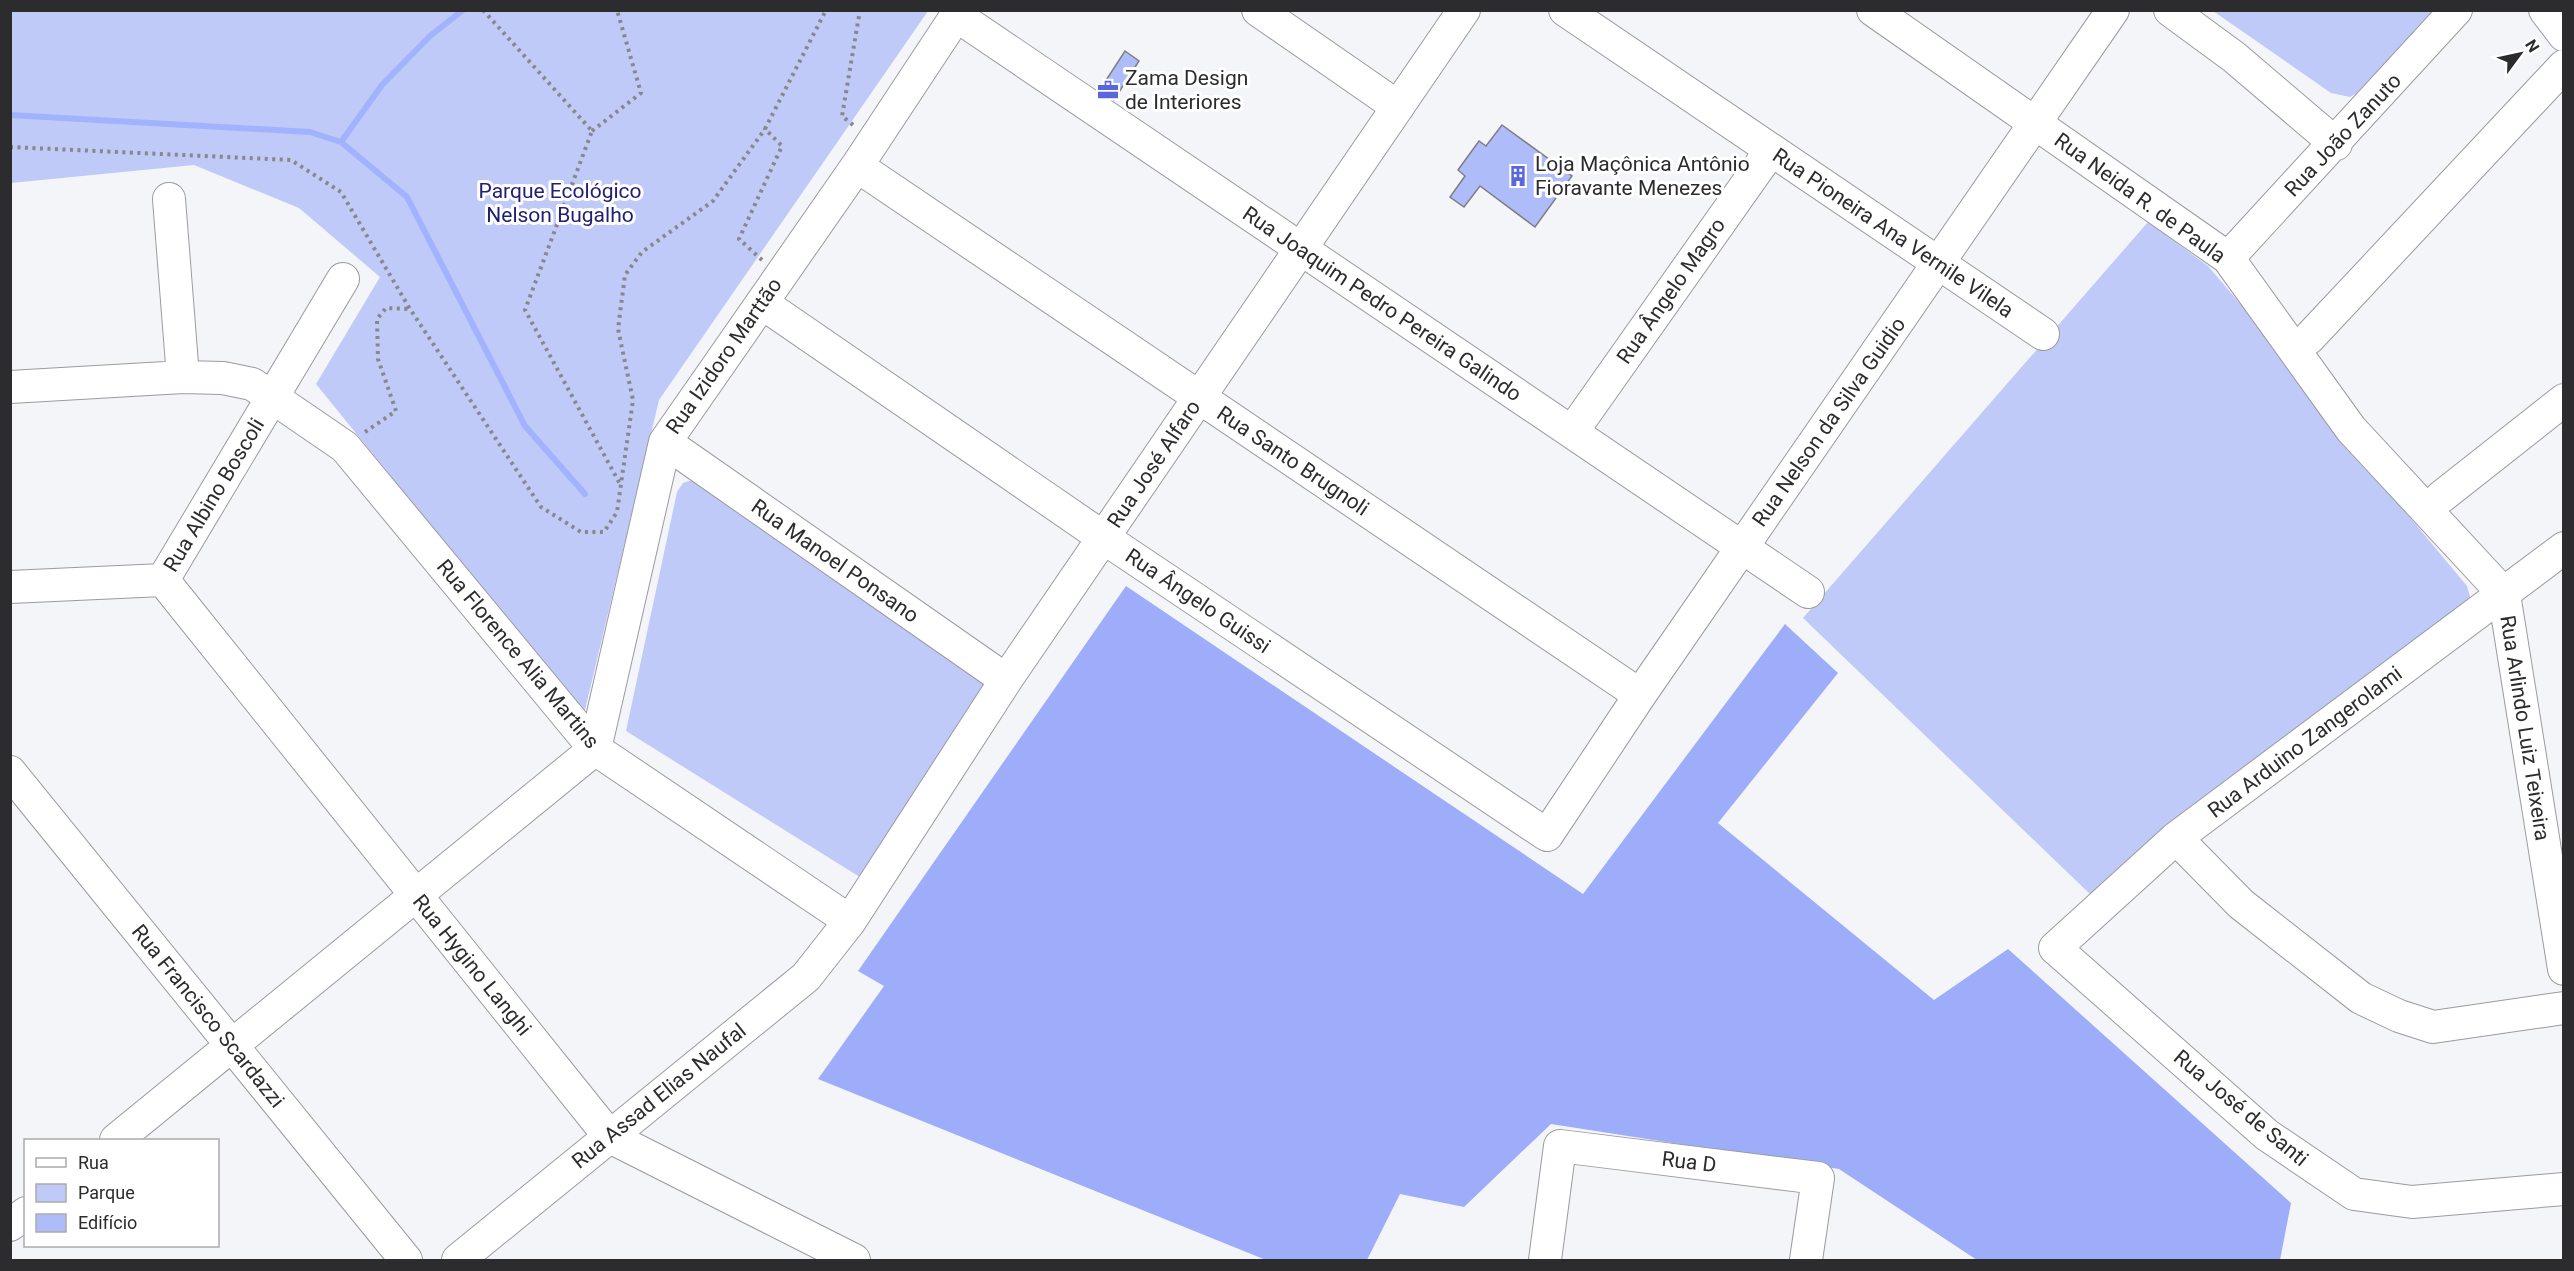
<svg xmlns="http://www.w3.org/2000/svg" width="2574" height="1271" viewBox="0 0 2574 1271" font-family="Roboto,sans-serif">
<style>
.green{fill:#bfcaf8}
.forest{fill:#9dadf9}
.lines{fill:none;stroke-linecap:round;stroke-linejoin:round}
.stream{stroke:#a2b2fe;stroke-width:6}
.building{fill:#aebcf9;stroke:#7d7e81;stroke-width:1.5}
.minor-casing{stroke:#9b9b9f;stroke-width:34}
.path{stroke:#87888b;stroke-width:4;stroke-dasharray:3 4.5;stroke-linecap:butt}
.minor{stroke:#fff;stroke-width:32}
.labels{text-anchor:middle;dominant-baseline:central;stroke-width:6;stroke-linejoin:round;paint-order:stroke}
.poi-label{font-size:21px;fill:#2c2c2e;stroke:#fff;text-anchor:start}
.street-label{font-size:21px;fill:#2c2c2e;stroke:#fff}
.park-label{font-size:21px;fill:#212075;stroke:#fff}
</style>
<rect width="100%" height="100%" fill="#f4f5f9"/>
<!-- green -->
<path class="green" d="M11,11h917l-269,389 -75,314 -268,-330 64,-107 -81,-69 -105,-43 -183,18z
M2213,11h224l-69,76 -18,10 -19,-4z
M2148,222l60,44 52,61 43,62 164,197 4,14 -379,296 -289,-278z
M692,480l299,205 -128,194 -237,-148 51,-239 6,-9z"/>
<!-- forest -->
<path class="forest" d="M1126,586l457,308 202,-270 53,49 -120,150 216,177 74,-51 283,254 -11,57h-303l-138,-91 -288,-45 -87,83 -64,-13 -33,66h-101l-448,-181 66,-93 -26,-15z"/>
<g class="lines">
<!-- stream -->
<path class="stream" d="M10,115l300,17 31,10 66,55 118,229 60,68
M341,142l41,-57 48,-49 33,-26"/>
</g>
<!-- building -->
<path class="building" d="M1125,51l14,10 -25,39 -15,-9z
M1502,125l70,51 -37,51 -55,-41 -16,21 -14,-10 15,-21 -7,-6 21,-29 7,5z"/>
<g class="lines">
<defs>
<path id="minor" d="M1258,10l140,97
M1565,10l478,324
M1873,10l355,248 123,171 153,165
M2170,10l64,47 102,87
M2545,10l19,25
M957,16l851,576
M857,166l783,529
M169,199l14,178
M2228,258l228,-248
M762,303l342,235 443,297 93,-140 473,-685
M2309,338l255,-272
M10,387l173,-10 40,1 29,6 20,13 73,50 250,302 255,172
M1572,432l199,-282
M665,442l341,238
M2441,497l123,-97
M2564,548l-388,290 -121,110 212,187 87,59 58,8 152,-13
M163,580l447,557 244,123
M10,587l153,-7 180,-301
M2504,594l60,375
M10,772l396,488
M2176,838l65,66 120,94 38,18 34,11 131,-19
M116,1140l479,-391 70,-307 192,-276 103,-156
M10,1225l16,-12
M458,1260l348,-283 44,-56 156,-241 458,-670
M1545,1260l15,-114 258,32 -12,82"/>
</defs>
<!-- minor casing -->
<use href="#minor" class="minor-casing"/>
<!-- path -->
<path class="path" d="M483,10l109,121 -67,179 95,174
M853,125l-11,-9 18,-106
M592,131l49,-38 -24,-83
M10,147l281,13 50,32 69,117 131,198 40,25h23l13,-20 16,-112 -15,-71 7,-54 17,-23 71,-51 52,-72
M762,260l-23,-21 43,-93 -17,-17 61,-119
M365,432l31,-21 -18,-52 -1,-40 9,-11 23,1"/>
<!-- minor -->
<use href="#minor" class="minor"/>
</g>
<!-- icons -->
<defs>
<symbol id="office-bare" viewBox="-9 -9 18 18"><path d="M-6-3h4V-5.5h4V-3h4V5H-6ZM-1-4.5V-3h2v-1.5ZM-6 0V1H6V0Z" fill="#5a66de" stroke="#fff" stroke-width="2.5" paint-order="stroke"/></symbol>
<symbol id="building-bare" viewBox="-9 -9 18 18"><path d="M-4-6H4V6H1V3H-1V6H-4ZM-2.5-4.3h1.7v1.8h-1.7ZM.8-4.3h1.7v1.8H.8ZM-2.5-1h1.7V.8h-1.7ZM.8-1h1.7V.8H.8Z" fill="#5a66de" stroke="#fff" stroke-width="2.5" paint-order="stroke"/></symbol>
</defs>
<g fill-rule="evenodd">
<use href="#office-bare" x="1093" y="75" width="30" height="30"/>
<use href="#building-bare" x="1503" y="161" width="30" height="30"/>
</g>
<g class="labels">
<!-- poi labels -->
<g class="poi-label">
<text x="1125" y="78">Zama Design<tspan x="1125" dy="24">de Interiores</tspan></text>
<text x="1535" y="164">Loja Maçônica Antônio<tspan x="1535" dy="24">Fioravante Menezes</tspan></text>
</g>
<!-- street labels -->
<g class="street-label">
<text transform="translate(2343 135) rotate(-47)">Rua João Zanuto</text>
<text transform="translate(2140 198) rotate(36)">Rua Neida R. de Paula</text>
<text transform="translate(1893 233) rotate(34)">Rua Pioneira Ana Vernile Vilela</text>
<text transform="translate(1671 291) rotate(-55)">Rua Ângelo Magro</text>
<text transform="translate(1382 304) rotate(34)">Rua Joaquim Pedro Pereira Galindo</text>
<text transform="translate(724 356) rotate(-55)">Rua Izidoro Marttão</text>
<text transform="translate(1829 422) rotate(-55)">Rua Nelson da Silva Guidio</text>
<text transform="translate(1293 461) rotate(34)">Rua Santo Brugnoli</text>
<text transform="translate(1154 464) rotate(-56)">Rua José Alfaro</text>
<text transform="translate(214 495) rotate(-59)">Rua Albino Boscoli</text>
<text transform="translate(835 561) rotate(35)">Rua Manoel Ponsano</text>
<text transform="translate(1198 601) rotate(34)">Rua Ângelo Guissi</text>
<text transform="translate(518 654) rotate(50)">Rua Florence Alia Martins</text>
<text transform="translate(2525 728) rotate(81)">Rua Arlindo Luiz Teixeira</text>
<text transform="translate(2305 742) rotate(-37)">Rua Arduino Zangerolami</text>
<text transform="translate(472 965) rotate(51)">Rua Hygino Langhi</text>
<text transform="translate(208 1016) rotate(51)">Rua Francisco Scardazzi</text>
<text transform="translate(659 1096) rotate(-39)">Rua Assad Elias Naufal</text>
<text transform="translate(2241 1108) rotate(40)">Rua José de Santi</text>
<text transform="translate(1689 1162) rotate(7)">Rua D</text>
</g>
<!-- park labels -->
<g class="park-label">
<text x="560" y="191">Parque Ecológico<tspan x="560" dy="24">Nelson Bugalho</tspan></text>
</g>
</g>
<!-- border -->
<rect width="2574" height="1271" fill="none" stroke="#2c2c2e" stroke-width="24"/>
<!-- legend -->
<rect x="24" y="1139" width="195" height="108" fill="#ffffff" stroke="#ababab" stroke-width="1.5"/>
<rect x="36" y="1158" width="30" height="9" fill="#ffffff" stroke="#ababab" stroke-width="1.5"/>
<text x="78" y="1169" font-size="18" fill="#2c2c2e">Rua</text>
<rect x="36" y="1184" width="30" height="18" fill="#bfcaf8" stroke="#ababab" stroke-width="1.5"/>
<text x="78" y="1199" font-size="18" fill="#2c2c2e">Parque</text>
<rect x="36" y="1214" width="30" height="18" fill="#aebcf9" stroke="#ababab" stroke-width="1.5"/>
<text x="78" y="1229" font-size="18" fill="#2c2c2e">Edifício</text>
<!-- north arrow -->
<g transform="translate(2520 54) rotate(57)" stroke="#ffffff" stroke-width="4.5" paint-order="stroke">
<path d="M0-4.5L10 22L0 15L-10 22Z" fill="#2c2c2e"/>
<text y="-9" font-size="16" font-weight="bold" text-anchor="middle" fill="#2c2c2e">N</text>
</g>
</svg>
